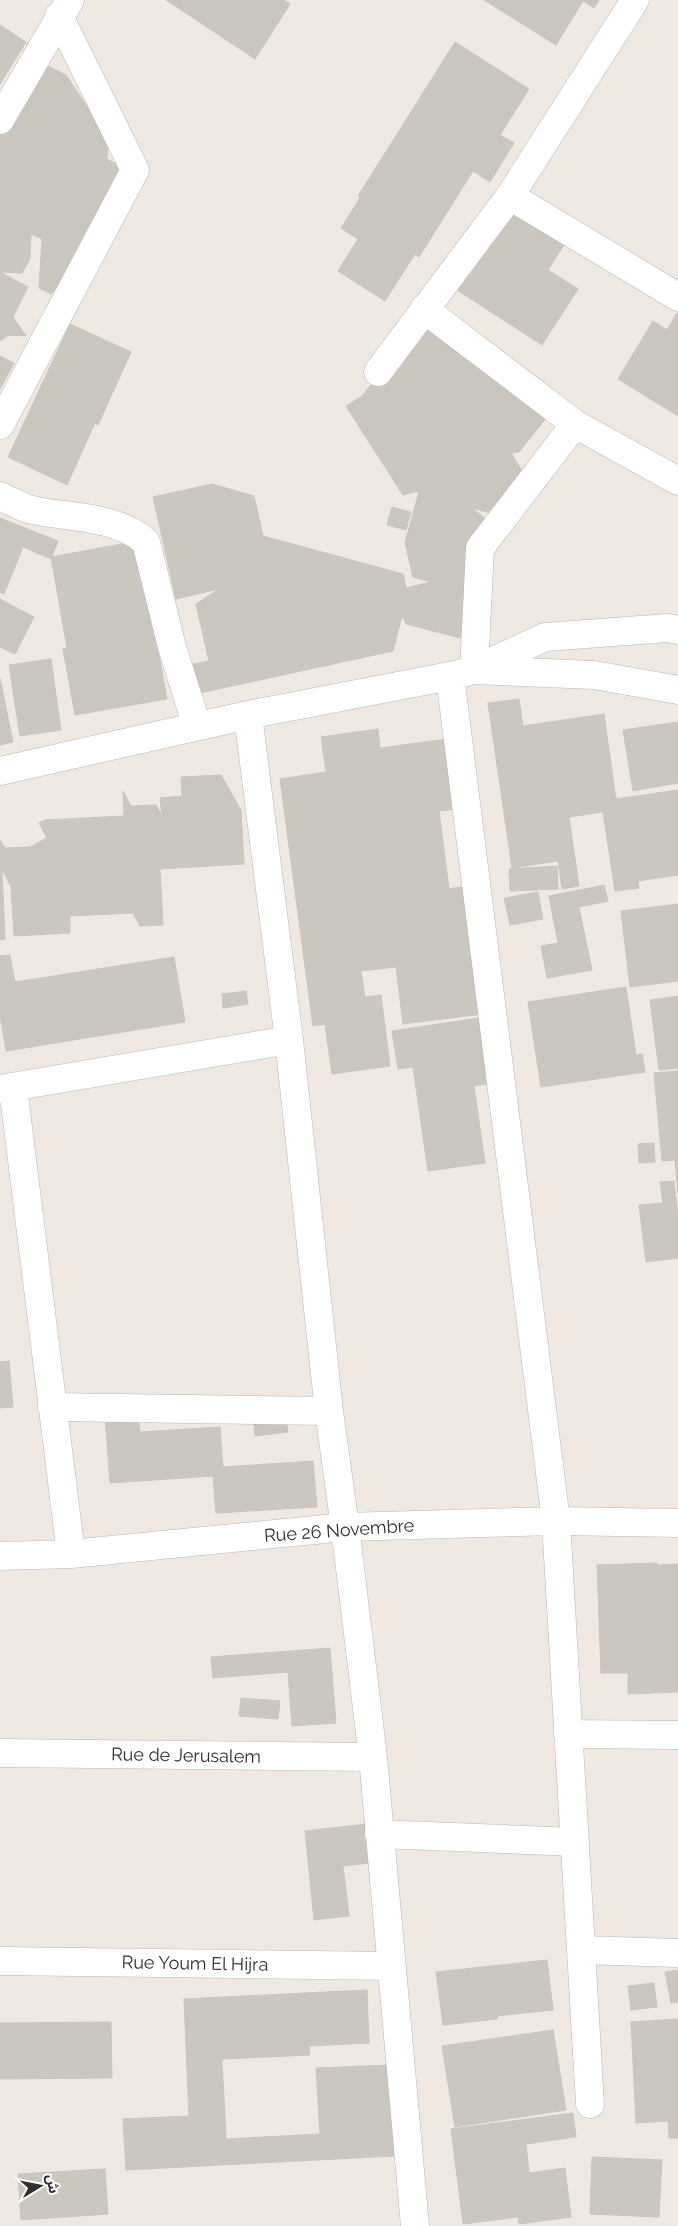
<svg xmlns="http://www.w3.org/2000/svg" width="678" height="2226" viewBox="0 0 678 2226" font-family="Raleway,'Noto Sans Arabic',sans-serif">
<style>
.building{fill:#cbc7bf;stroke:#cbc5ba}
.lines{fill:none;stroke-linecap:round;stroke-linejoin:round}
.minor-casing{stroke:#b4b7c1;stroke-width:29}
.minor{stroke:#fff;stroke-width:28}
.labels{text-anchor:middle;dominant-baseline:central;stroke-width:4.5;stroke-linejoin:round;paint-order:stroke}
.street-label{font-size:18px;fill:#2e2e2e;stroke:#fff}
</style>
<rect width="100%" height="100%" fill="#efe9e1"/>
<!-- building -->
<path class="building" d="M166,0h118l6,4 -35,55z
M484,0h115l-5,8 -11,-7 -27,44z
M0,25l26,17 -26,42z
M49,29l-3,36 20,10 42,63 -1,21 18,10 -24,47 -11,7v9l-29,55 -10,7 -12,-6 3,-49 -11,-5 -1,25 -8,14 -22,-1v-144l26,-63 1,-22z
M455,42l74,47 -29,46 14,8 -24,39 -17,-11 -54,86 -4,-3 -30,47 -47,-30 20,-32 -17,-11 19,-30 -2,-2z
M500,192l69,45 -21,33 30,19 -36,56 -99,-64z
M0,272l28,15 -15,30 13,19 -17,-1 -9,6z
M677,313l1,1v102l-60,-37 35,-58 14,9z
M425,318l122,99 -28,35 -8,1 14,23 -31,38 -22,-6 19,15 -31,115 -54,-14 -4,-8 -9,35 -216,47 -6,-29 38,-8 -13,-57 23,-15 -43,10 -23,-102 59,-13 42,12 9,40 140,38 3,14 25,-6 -18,-5 -8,-34 14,-52 -16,4 -57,-89 16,-10z
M70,324l61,28 -33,73 -3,-2 -28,62 -59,-28z
M0,356l14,7 -14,26z
M392,507l19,5 -5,18 -19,-5z
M0,518l58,23 -7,18 -28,-12 -19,47 -4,-2z
M138,541l29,158 -92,16 -12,-66 4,-1 -16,-91z
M0,599l34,18 -19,37 -15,-7z
M51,659l10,71 -41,6 -11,-71z
M0,678l13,64 -13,3z
M519,699l4,27 81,-12 12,85 62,-9v85l-40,6 1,7 -24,3 -12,-79 -34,5 10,69 -17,3 -4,-28 -46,7 -24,-165z
M678,722v61l-45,8 -10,-61z
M378,729l2,19 67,-9 10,70 -18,2 10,78 17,-3 17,128 -80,10 -7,-57 -35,4 4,26 16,-2 9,71 -58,8 -7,-50 -12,2 -33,-247 46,-7 -5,-35z
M221,775l20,35 3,54 -84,5 3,56 -23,1 -7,-13 -63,3v17l-56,3 -3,-49 -9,-18 3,70 -5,1v-100l5,8 25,-1 17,-9 -8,-15 6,-3 79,-4 -1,-25 8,15 25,-1 6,11 -2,-18 22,-2 -1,-19z
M557,866l1,23 -48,2 -1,-22z
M604,885l4,16 -29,6 13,63 -45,8 -6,-32 17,-3 -9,-47z
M538,892l5,27 -33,6 -6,-27z
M678,904v77l-48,6 -9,-76z
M10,955l5,27 159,-25 11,65 -179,29 -6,-36v-59z
M626,987l10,68 6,-1 3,18 -104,15 -13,-85z
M246,991l2,13 -25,4 -1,-14z
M678,996v72l-19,2 -9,-70z
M485,1017l9,66 -20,3 11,77 -57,8 -15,-104 -15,2 -6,-38z
M678,1071v123l-3,-34 -13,1 -8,-88z
M654,1143l1,19 -16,1 -1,-19z
M674,1181l4,35v42l-32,4 -7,-57 24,-2 -3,-21z
M9,1361l4,46 -13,1v-46z
M285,1410l3,22 -33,4 -2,-22z
M138,1415l2,17 80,-5 3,40 90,-6 4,46 -101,6 -3,-37 -103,7 -5,-66z
M657,1563v2l21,-1v128l-50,2v-21h-27l-4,-108z
M330,1648l6,75 -44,3 -4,-54 -75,6 -2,-21z
M241,1698l39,3 -2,18 -39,-3z
M366,1824l5,39 -28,3 6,50 -35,4 -9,-89z
M547,1960l6,50 -56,6v3l-54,6 -7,-53z
M678,1970v32l-7,1 -6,-31z
M654,1983l3,24 -26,3 -3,-24z
M367,1990l2,53 -60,3 1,9 -88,4 4,80 94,-5 -4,-66 74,-3 4,91 -268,14 -3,-51 66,-3 -5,-117z
M678,2019v119h-9l-1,-17 -32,2 -5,-101z
M111,2022l1,56 -112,1v-56z
M553,2030l13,80 -111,17 -13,-81z
M573,2113l3,24 -50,7 3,29 36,-5 6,49 -52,7 -1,-7 -55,7 -12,-95z
M592,2157l70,3 -3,57 -69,-3z
M105,2169l3,45 -87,6 -3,-46z"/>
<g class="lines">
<defs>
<path id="minor" d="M0,120l70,-120
M510,196l168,101
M424,309l151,115 103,57
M378,372l132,-176 125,-196
M575,424l-95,124 -6,122 120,5 84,15
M0,425l135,-255 -76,-154
M0,496c9,4 19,10 28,13 37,9 89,6 118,33l26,105 25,79
M450,676l106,845 34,583
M248,715l41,325 40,371 16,116 28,230 42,469
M0,771l248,-56 202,-39 24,-6 71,-33 123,-9 10,2
M13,1087l58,467
M0,1089l289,-49
M52,1407l277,4
M0,1556l71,-2 274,-27 211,-6 122,2
M568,1734l110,1
M0,1753l373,4
M379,1834l196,8
M581,1950l97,3
M0,1961l391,5"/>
</defs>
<!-- minor casing -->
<use href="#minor" class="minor-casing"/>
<!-- minor -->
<use href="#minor" class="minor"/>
</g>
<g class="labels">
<!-- street labels -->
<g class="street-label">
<text transform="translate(339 1530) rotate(-4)">Rue 26 Novembre</text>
<text transform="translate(186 1755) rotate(1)">Rue de Jerusalem</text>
<text transform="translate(195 1963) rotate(1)">Rue Youm El Hijra</text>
</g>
</g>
<!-- north arrow -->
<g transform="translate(40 2186) rotate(80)" stroke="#ffffff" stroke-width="4" paint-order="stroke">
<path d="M0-4L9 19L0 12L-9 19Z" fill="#2e2e2e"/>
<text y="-8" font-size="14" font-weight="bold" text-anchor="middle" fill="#2e2e2e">ش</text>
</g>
</svg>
